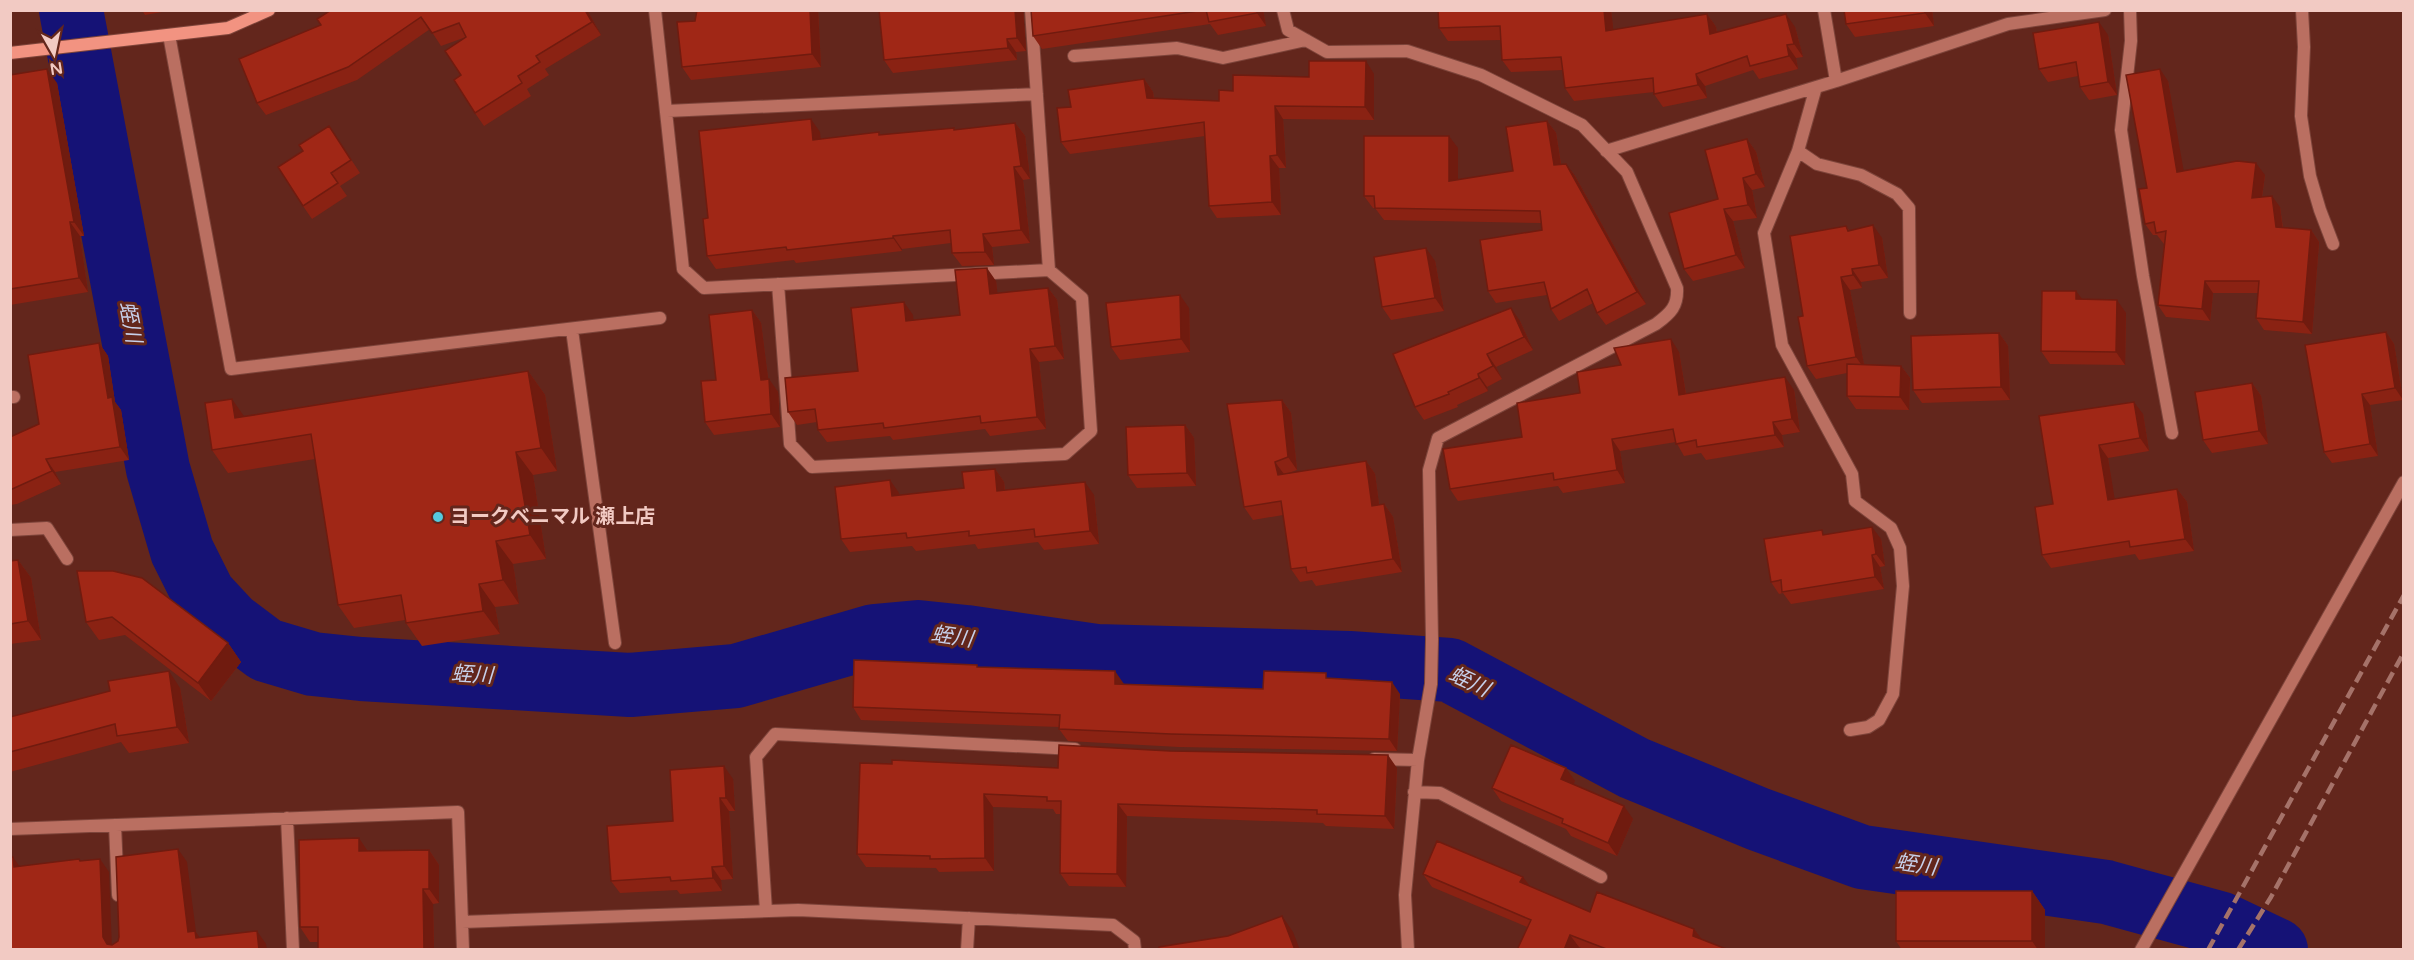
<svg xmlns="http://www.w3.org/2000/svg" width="2414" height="960" viewBox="0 0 2414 960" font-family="'Varela Round','Noto Sans JP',sans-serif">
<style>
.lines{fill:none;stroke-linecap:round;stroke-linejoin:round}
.river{stroke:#151276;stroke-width:64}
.street-casing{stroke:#7d443a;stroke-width:14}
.secondary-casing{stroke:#7d443a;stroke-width:14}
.street{stroke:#ba6f61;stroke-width:12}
.secondary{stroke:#f29381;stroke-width:12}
.rail{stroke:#a57269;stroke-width:4.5;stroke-dasharray:12 6;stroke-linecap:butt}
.wall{fill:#8a2213}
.shaded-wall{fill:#701b0f}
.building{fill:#a02716;stroke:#701b0f;stroke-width:1.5}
.poi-dot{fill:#55cadf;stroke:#63261c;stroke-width:2}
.labels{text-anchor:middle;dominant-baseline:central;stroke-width:6;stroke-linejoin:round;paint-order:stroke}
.poi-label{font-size:20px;font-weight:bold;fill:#f2cac3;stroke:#63261c;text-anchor:start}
.water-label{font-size:21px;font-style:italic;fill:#c7d0ea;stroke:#63261c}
</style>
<rect width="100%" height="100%" fill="#63261c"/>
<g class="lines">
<!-- river -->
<path class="river" d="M71,10l87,459 24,82 22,44 26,28 36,27 47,14 48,5 269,16 106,-9 138,-40 44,-4 48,5 130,19 253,7 101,7 184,98 124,51 104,38 244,35 113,31 57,27"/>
<defs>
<path id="street" d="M655,10l28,259 21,19 345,-18 33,28 9,133 -26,23 -253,13 -22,-23 -12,-160
M1031,10l18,260
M1283,10l5,20 39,22 80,-1 74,24 101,50 45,47 50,116c1,18 -6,25 -21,36l-218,114 -9,32 3,169 -1,45 -13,76 -13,135 3,55
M1824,10l12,71
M2130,10l1,31 -10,89 22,146 29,157
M2302,10l2,37 -3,69 9,60 10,34 13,34
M169,35l62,334 429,-51
M1074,56l103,-8 46,10 83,-18
M1816,87l-18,64 -34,82 18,112 70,129 3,27 36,27 9,20 3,38 -10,108 -14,26 -11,7 -18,3
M667,111l370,-17
M1606,151l230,-70 172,-57 97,-14
M1798,151l19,13 44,11 36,19 12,14 1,105
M572,330l43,313
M10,397h4
M10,530l37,-2 20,31
M1374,759l44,1
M1414,792l26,1 161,84
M287,818l6,132
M115,825l3,70
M10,829l448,-17 5,138
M766,911l-10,-154 19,-23 300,15
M462,922l336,-12 315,15 21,16 1,9
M967,950l2,-32
M2141,950l263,-468"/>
<path id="secondary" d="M10,53l218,-25 41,-18"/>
</defs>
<!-- street casing -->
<use href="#street" class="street-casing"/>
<!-- secondary casing -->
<use href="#secondary" class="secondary-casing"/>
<!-- street -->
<use href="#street" class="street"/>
<!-- secondary -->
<use href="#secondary" class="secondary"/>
<!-- rail -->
<path class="rail" d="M2208,950l196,-355
M2238,950l33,-53 133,-245"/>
</g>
<!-- wall -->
<path class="wall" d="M142,10h31l-28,5z
M331,10h256l14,25 -56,34 4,6 -22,14 4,7 -47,30 -9,-13 -14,-38 5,-38 -25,9 -11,-17 -73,51 -91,35 -9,-12 64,-78z
M818,10l3,57 -130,13 -9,-13 13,-46z
M1023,10l3,41 -10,1 1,8 -124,13 -9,-13z
M1031,10h232l3,16 -48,9 -8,-11 -168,25 -9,-13z
M1438,10h173l2,20 94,-16 9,13 1,6 78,-6 8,30 -7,1 2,11 -39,10 -6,-9 -48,16 2,12 -44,9 -9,-13v-2l-80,9 -9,-13 -2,-18 -52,2 -9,-12 -1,-20 -53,1 -9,-13z
M1844,10h88l2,16 -79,11 -9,-13z
M2108,35l9,60 -28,5 -9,-13 -2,-11 -30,6 -9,-13z
M1374,74v46l-91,-1 3,49h-7l2,47 -64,3 -8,-12 -4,-70 -135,18 -9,-12 10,-35 73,-28 9,13 1,7 65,2 14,-10 76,-14z
M10,75l47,8 27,153h-4l8,56 -78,13z
M2168,81l15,90 82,4 -3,22 18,10 3,21 28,2 8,12 -7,92 -48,-4 -8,-12 2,-25h-45l-3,28 -44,-4 -8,-12 6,-61 -7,-9h-4l-8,-11 2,-36z
M1547,121l9,12 5,31h5l9,12 71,128 -40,21 -9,-12 -4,-10 -34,18 -8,-12 -4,-14 -51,8 -8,-12 54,-61 -1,-7 -157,-3 -9,-12h-2l-9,-12 94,-48v32l55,-9z
M1015,123l10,13 5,43 -7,1 7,63 -38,4 2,18 -32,1 -10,-13 -1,-10 -49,6v2l-106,12 -2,-3 -78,9 -9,-13 1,-38 112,-86v7l59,-7 2,3 73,-7 2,2z
M329,126l31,47 -20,13 7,10 -35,23 -9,-13v-55z
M1747,139l9,13 9,35 -13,3 5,28 -24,3 12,47 -52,13 -9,-12z
M1846,226l3,4 33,8 6,40 -27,4 1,6 -12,2 14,75 37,1 9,12 -1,32 -53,-1 -9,-13v-23l-31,6 -9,-13 -4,-50z
M1435,261l9,50 -53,9 -9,-13z
M996,281l1,12 51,-5 9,12 7,59 -25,3 7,67 -56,7 -5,-7 -92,11 -3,-4 -63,6 -9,-12 -1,-8 -20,3 -9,-13 70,-41 55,-56v5l47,-5z
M2082,300l44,13 -1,52 -75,-1 -9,-13z
M1189,308l1,44 -70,8 -9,-13z
M752,310l9,13 7,56 10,13 2,35 -66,8 -9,-13 11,-42z
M1520,321l13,29 -37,17 6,12 -15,8 1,4 -31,14 1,2 -34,13 -9,-13z
M2386,332l8,12 9,56 -33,5 8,51 -46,7 -8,-11z
M1999,333l9,13 2,54 -88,3 -9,-13z
M99,343l9,13 7,46 6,8 8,50 -74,12 6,12 -44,20 -7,1v-68l29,-13z
M1679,352l7,42 108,-4 6,42 -18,3 2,12 -78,13 -5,-7 -17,3 -8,-14 -56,9 5,32 -62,10 -5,-7 -100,15 -8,-12 72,-52 58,-44 41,-28z
M528,371l17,24 12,76 -24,4 13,84 -33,5 6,40 -24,3 5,27 -78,12 -16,-23 -1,-3 -51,8 -16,-23 -23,-146 -87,14 -16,-23 33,-34z
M2252,383l9,13 7,48 -56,9 -9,-13z
M1282,400l9,13 6,57 -11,4 80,-13 9,13 4,31 5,-1 9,13 9,55 -86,14 -4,-6 -12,2 -9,-13 -8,-54 -30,5 -9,-13z
M2143,414l6,37 -41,7 6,41 63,-10 10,13 7,49 -55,9 -4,-6 -84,14 -9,-13 11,-51 -14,-88z
M1185,425l9,13 2,48 -59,2 -9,-13z
M995,469l9,13 1,8 89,5 5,49 -55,6 -6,-8 -60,7 -3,-5 -59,7 -4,-5 -62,6 -9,-13 58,-46v2l65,-7z
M1826,534l55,5 4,27 -5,1 4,22 -93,15 -8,-11 -4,1 -8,-12z
M18,560l13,18 10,62 -31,4v-83z
M77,571l151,72 13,19 -30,39 -86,-66 -26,5 -13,-18z
M979,667l145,17 139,5 66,-11 71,16 -3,57 -218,-4 -111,-6 -9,-12 1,-2 -199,-7 -8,-13z
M180,688l9,55 -60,10 -8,-11 -111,30v-55z
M860,763l198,5h339l-3,61 -68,-3 -3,-3 -196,-7 -1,71 -57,-1 -9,-13 1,-59h-5l-3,-5 -60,-2 1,64 -55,1 -3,-4 -70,-1 -9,-13z
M733,779l2,32h-6l4,68 -12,1 1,11 -42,3 -3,-4 -57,3 -9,-12 62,-60z
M1575,781l-2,3 60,35 -16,37 -46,-20 -5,-7 -65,-28 -9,-13z
M429,850l10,15v38l-6,1 1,46h-116v-8h-8l-10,-15 68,-76z
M1423,874l107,12 60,26 104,17 7,10 28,11h-144l-6,-3 -1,3h-61l10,-23 -95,-40z
M2032,891l13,19v40h-143l-6,-9z"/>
<!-- shaded-wall -->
<path class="shaded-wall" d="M585,10h2l14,25 -9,-13z
M810,10h8l3,57 -9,-13z
M1015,10h8l3,41 -9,-13z
M1257,10h6l3,16 -9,-13z
M1604,10h7l4,34 -9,-13z
M1924,10h8l2,16 -9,-13z
M1707,14l9,13 3,20 -9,-13z
M1786,14l9,13 8,30 -9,-13z
M2099,22l9,13 9,60 -9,-13z
M1007,39l9,13 1,8 -9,-12z
M1787,45l9,13 2,11 -9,-13z
M1366,61l8,13v46l-9,-13z
M47,69l10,14 27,153 -10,-14z
M2160,69l8,12 18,103 -9,-12z
M1696,74l9,12 2,12 -9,-13z
M1144,79l9,13 2,19 -8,-13z
M1275,106l8,13 3,49 -9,-13z
M811,119l9,13 2,21 -9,-13z
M1547,121l9,12 7,45 -9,-13z
M1015,123l10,13 5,43 -9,-13z
M1449,136l9,12v45l-9,-12z
M1747,139l9,13 9,35 -9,-13z
M1270,156l9,12 2,47 -9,-13z
M2256,163l9,12 -5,35 -8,-12z
M1566,164l9,12 71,128 -9,-12z
M1014,167l9,13 7,63 -9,-13z
M1743,178l9,12 5,28 -9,-13z
M2272,196l8,11 4,32 -8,-12z
M1724,209l9,12 12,47 -9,-13z
M70,222l10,14 8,56 -9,-14z
M1873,225l9,13 6,40 -9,-13z
M2311,230l8,12 -7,92 -9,-12z
M983,234l9,13 2,18 -9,-13z
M893,236l9,13v2l-9,-13z
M1426,248l9,13 9,50 -9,-13z
M987,268l9,13 3,26 -9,-13z
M1852,269l9,13 1,6 -9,-13z
M1841,277l9,13 15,80 -9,-13z
M2205,281l8,12 -3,28 -8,-12z
M1048,288l9,12 7,59 -9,-13z
M2076,291l10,13 -10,-5z
M1180,295l9,13 1,44 -9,-13z
M2117,300l9,13 -1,52 -9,-13z
M904,302l9,13 2,19 -9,-13z
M1511,308l9,13 13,29 -9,-13z
M752,310l9,13 9,70 -9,-13z
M2386,332l8,12 9,56 -8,-12z
M1999,333l9,13 2,54 -9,-13z
M1671,339l8,13 9,55 -9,-12z
M99,343l9,13 7,46 6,8 8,50 -9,-13 -12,-49z
M1030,349l9,13 7,67 -9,-12z
M1487,354l9,13 6,12 -9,-13z
M1901,366l9,12 -1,32 -9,-13z
M528,371l17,24 12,76 -16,-23z
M1478,374l9,13 1,4 -9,-13z
M1785,377l9,13 6,42 -8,-13z
M769,379l9,13 2,35 -9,-13z
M2252,383l9,13 7,48 -9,-13z
M2362,394l8,11 8,51 -8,-12z
M232,399l16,23 -13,-4z
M1282,400l9,13 6,57 -9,-13z
M2134,402l9,12 6,37 -9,-13z
M1773,422l9,13 2,12 -9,-12z
M1185,425l9,13 2,48 -9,-13z
M1612,439l8,12 5,32 -8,-13z
M2099,445l9,13 9,55 -9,-13z
M516,452l17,23 13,84 -16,-24z
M46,459l9,13 6,12 -9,-13z
M1366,461l9,13 6,45 -9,-13z
M1275,462l9,12 -6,1z
M995,469l9,13 2,22 -9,-13z
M890,480l9,13 2,16 -9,-13z
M1085,482l9,13 5,49 -9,-13z
M2177,489l10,13 7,49 -9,-12z
M1384,504l9,13 9,55 -9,-13z
M1872,527l9,12 4,27 -9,-12z
M496,541l17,23 6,40 -16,-24z
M1872,555l8,12 4,22 -9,-12z
M18,560l13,18 10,62 -13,-19z
M479,584l16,23 5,27 -17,-23z
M228,643l13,19 -30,39 -13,-18z
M169,671l11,17 9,55 -12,-16z
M1115,671l9,13h-9z
M1392,682l8,12 -3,57 -8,-12z
M1388,755l9,13 -3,61 -9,-13z
M724,766l9,13 2,32 -9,-13z
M1566,768l9,13 -5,10 -9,-12z
M984,794l9,13 1,64 -9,-13z
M720,798l9,13 4,68 -9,-13z
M1118,804l9,12 -1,71 -9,-13z
M1624,806l9,13 -16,37 -9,-13z
M359,838l10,15 -10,-2z
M178,849l9,13 9,70 8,12 -16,-12z
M429,850l10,15v38l-10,-14z
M13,857l9,13 -8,-3z
M100,859l9,13 3,78h-2l-7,-13z
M712,867l9,13 1,11 -9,-13z
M1523,877l9,12 -12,-7z
M423,889l10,15 1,46h-10z
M2032,891l13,19v40h-7l-6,-9z
M1282,916l11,16 7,18h-5z
M1694,929l9,12 -10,-5z
M257,931l9,13 1,6h-8z
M1570,935l9,12 -1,3h-14z"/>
<!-- building -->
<path class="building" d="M331,10h254l7,12 -56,34 4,6 -22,14 4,7 -47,30 -21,-33 7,-5 -16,-24 21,-14 -7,-14 -27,10 -11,-16 -73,50 -91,36 -18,-44 82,-34 -4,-6z
M697,10h113l2,44 -130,13 -5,-45 18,-1z
M879,10h136l2,28 -10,1 1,9 -124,12z
M1031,10h173l-171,26z
M1206,10h51v3l-48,9z
M1438,10h166l2,21 101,-17 3,20 76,-20 8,30 -7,1 2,11 -39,10 -3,-10 -51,18 2,11 -44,9 -1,-16 -88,10 -4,-31 -59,3 -2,-34 -61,2z
M1844,10h80l1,3 -79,11z
M2099,22l9,60 -28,5 -4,-25 -37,7 -6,-36z
M1309,61h57l-1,46 -90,-1 2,49 -7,1 2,46 -63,4 -5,-84 -143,20 -4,-34 14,-1 -3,-17 76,-11 3,19 72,3v-11l14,1v-16l76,2z
M47,69l27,153h-4l9,56 -69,11v-214z
M2160,69l17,103 60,-11 19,2 -4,35 20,-2 4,31 35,3 -8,92 -47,-4 3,-37h-54l-3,28 -44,-4 8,-74 -10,2 -2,-11 -9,2 -6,-35 8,-1 -21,-113z
M811,119l2,21 66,-8v3l75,-7v2l61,-7 6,43 -7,1 7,63 -38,4 2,18 -33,1 -2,-23 -57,6v2l-106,12 -1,-3 -79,9 -4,-37 5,-1 -9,-87z
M1547,121l7,44 12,-1 71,128 -40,21 -10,-24 -36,20 -7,-27 -56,9 -8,-51 62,-10 -2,-19 -165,-3 -1,-12h-10v-60h85v45l64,-10 -7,-44z
M329,126l22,34 -20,13 7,10 -35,23 -25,-39 25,-16 -4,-6z
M1747,139l9,35 -13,4 5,27 -24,4 12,46 -52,14 -15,-56 49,-14 -13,-49z
M1873,225l6,40 -27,4 1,6 -12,2 15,80 -49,9 -9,-49 5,-1 -13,-80 56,-10 2,5z
M1426,248l9,50 -53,9 -8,-50z
M987,268l3,26 58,-6 7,58 -25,3 7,68 -56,6 -1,-7 -96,12 -1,-5 -65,7 -3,-21 -27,3 -3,-34 73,-7 -7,-63 53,-6 2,19 54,-6 -5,-45z
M2042,291h34v8l41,1 -1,52 -75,-1z
M1180,295l1,44 -70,8 -5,-44z
M1511,308l13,29 -37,17 6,12 -15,8 1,4 -31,14 1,2 -34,13 -22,-53z
M752,310l9,70 8,-1 2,35 -66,8 -4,-41 15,-1 -7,-65z
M2386,332l9,56 -33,6 8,50 -46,8 -19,-107z
M1999,333l2,54 -88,3 -2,-54z
M1671,339l8,56 106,-18 7,42 -19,3 2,13 -78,12 -1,-7 -20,4 -3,-15 -61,10 5,31 -63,10 -1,-7 -103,16 -7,-40 79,-12 -5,-34 63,-10 -3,-21 44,-7 -7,-17z
M99,343l9,55 4,-1 8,50 -74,12 6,12 -42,19v-53l29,-13 -11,-69z
M1847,364l54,2 -1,31 -53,-1z
M528,371l13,77 -25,4 14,83 -34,6 7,39 -24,4 4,27 -77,12 -5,-28 -63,10 -27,-171 -99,16 -7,-47 27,-4 3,19z
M2252,383l7,48 -56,9 -8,-48z
M1282,400l6,57 -13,5 3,13 88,-14 6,45 12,-2 9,55 -86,14 -1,-6 -15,2 -10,-68 -37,6 -17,-103z
M2134,402l6,36 -41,7 9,55 69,-11 8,50 -55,8 -1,-6 -87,14 -7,-48 18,-3 -14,-88z
M1185,425l2,48 -59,2 -2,-48z
M995,469l2,22 88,-9 5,49 -55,6 -1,-8 -65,7v-5l-62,7 -1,-5 -65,6 -6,-52 55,-7 2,16 72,-8 -2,-16z
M1872,527l4,27 -4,1 3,22 -93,15 -1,-12 -10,2 -7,-43 58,-9 1,5z
M18,560l10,61 -18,3v-63z
M77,571h36l29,7 86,65 -30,40 -86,-66 -26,5z
M854,660l123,5v2l138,4v13l148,5 1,-18 62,2v5l66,4 -3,57 -218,-5 -112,-5 1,-14 -207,-8z
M169,671l8,56 -60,9 -2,-12 -105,28v-35l100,-26 -2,-10z
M1059,745l111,6 218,4 -3,61 -68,-2v-4l-199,-6 -1,70 -57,-1 1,-72h-14v-4l-63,-3 1,64 -55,1v-3l-73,-2 3,-91 32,1v-4l166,8z
M1511,745l55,23 -5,11 63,27 -16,37 -46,-20 1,-4 -71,-31z
M724,766l2,32h-6l4,68 -12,1 1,11 -42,3 -1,-4 -59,4 -4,-55 66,-5 -3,-51z
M359,838v13l70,-1v39h-6l1,61h-106v-23h-18l-1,-87z
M1437,841l86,36 -3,5 70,30 7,-20 97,37 -1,7 36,14h-120l-39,-15 -6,15h-47l14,-30 -108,-46z
M178,849l10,83 7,-1 1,7 61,-7 2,19h-249v-93h3l1,10 65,-8 1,2 20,-2 3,78 4,7 5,1 6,-4 1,-4 -3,-80z
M1896,891h136v50h-136z
M1282,916l13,34h-136v-3l69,-11z"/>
<!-- markers -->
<circle class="poi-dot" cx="438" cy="517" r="6"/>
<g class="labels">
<!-- poi labels -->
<g class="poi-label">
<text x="450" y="517">ヨークベニマル 瀬上店</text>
</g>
<!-- water labels -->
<g class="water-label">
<text transform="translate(130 322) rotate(79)">蛭川</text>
<text transform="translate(952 637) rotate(8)">蛭川</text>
<text transform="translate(472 675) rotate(3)">蛭川</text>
<text transform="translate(1469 682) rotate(25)">蛭川</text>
<text transform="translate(1916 865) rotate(8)">蛭川</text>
</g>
</g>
<!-- border -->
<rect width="2414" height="960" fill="none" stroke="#f2cac3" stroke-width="24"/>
<!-- north arrow -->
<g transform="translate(54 54) rotate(171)" stroke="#63261c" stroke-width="4.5" paint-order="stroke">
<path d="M0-4.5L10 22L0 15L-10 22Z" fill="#f2cac3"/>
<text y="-9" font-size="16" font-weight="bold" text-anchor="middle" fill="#f2cac3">N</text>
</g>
</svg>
